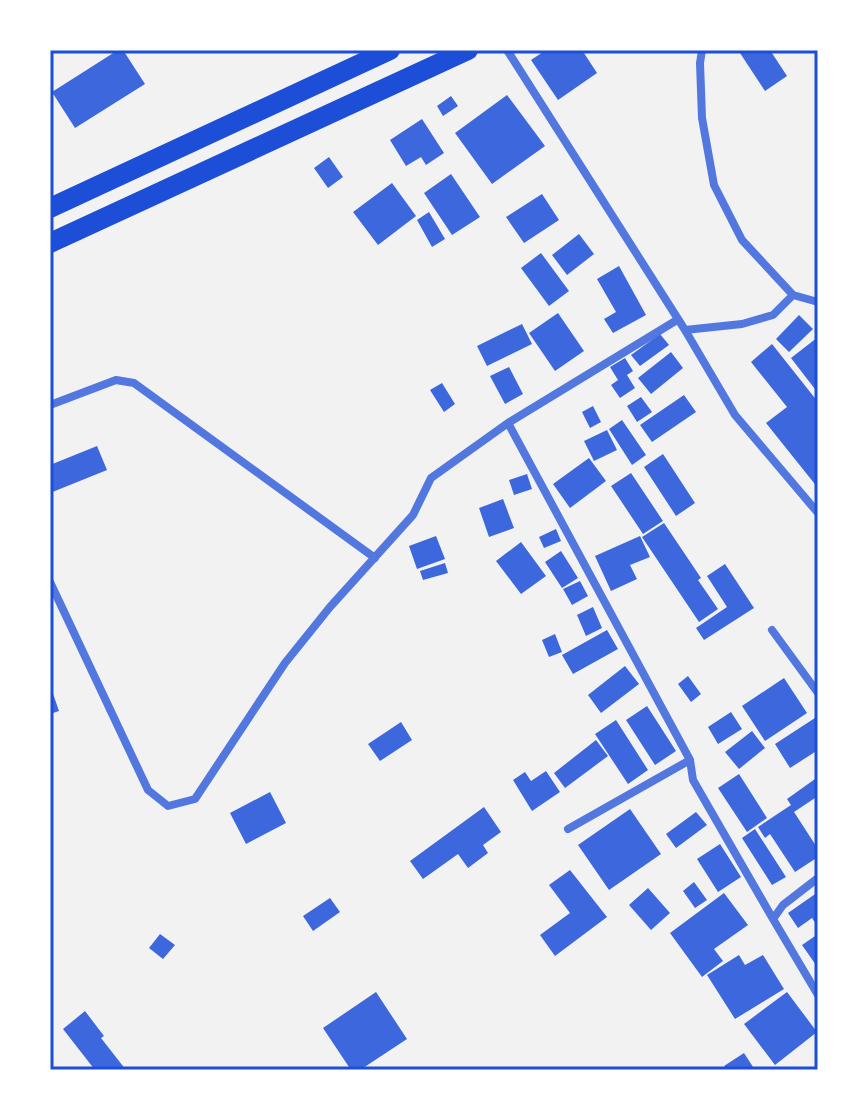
<svg xmlns="http://www.w3.org/2000/svg" width="868" height="1120" viewBox="0 0 868 1120" font-family="Lato,sans-serif">
<style>
.building{fill:#3d67dc}
.lines{fill:none;stroke-linecap:round;stroke-linejoin:round}
.minor{stroke:#5277de;stroke-width:8}
.primary{stroke:#1d4ed8;stroke-width:20}
.neatline{fill:none;stroke:#1d4ed8;stroke-width:3}
</style>
<rect width="100%" height="100%" fill="#f2f2f2"/>
<!-- building -->
<path class="building" d="M118,50h5l22,34 -70,44 -23,-36z
M546,50h36l15,23 -39,27 -27,-40z
M738,50h32l17,26 -22,15z
M507,95l38,51 -53,38 -37,-51z
M451,96l7,10 -15,10 -6,-10z
M422,119l22,34 -18,12 -5,-8 -15,9 -16,-26z
M329,157l14,20 -15,11 -14,-20z
M451,174l29,43 -28,18 -28,-42z
M392,183l24,33 -38,29 -25,-33z
M542,194l17,26 -35,23 -18,-26z
M429,212l16,27 -13,8 -15,-27z
M579,234l15,20 -27,21 -15,-20z
M541,253l28,38 -20,15 -28,-38z
M619,266l27,49 -33,18 -9,-14 12,-7 -19,-33z
M558,313l26,38 -29,20 -26,-38z
M799,315l14,14 -24,23 -13,-13z
M522,324l10,20 -45,22 -10,-20z
M660,334l9,11 -29,21 -9,-11z
M818,337v56l-27,-35z
M772,344l46,58v86l-52,-65 21,-16 -36,-45z
M671,352l12,16 -32,26 -13,-16z
M625,358l8,13 -6,4 8,13 -15,10 -9,-13 7,-5 -8,-13z
M509,367l14,27 -18,10 -15,-28z
M442,383l13,21 -11,8 -14,-22z
M684,395l12,17 -44,30 -12,-17z
M641,397l11,15 -15,10 -10,-16z
M593,406l8,16 -11,6 -8,-16z
M622,420l24,35 -14,10 -23,-36z
M607,430l10,20 -23,11 -10,-20z
M97,446l10,24 -57,23v-28z
M663,454l32,49 -19,13 -32,-49z
M589,458l17,23 -36,27 -17,-24z
M631,473l32,48 -20,13 -32,-48z
M527,474l5,15 -18,6 -5,-15z
M503,499l11,29 -25,9 -10,-29z
M664,523l37,55 -3,2 20,29 -19,13 -57,-85z
M556,529l5,12 -17,7 -5,-11z
M436,536l9,23 -28,10 -8,-23z
M640,536l10,21 -20,8 7,14 -26,12 -16,-35z
M521,542l25,34 -25,18 -25,-33z
M561,551l17,27 -16,10 -17,-26z
M445,563l3,10 -25,7 -3,-9z
M725,564l29,44 -50,32 -8,-12 31,-21 -20,-31z
M580,581l8,15 -16,9 -9,-16z
M593,607l9,21 -16,8 -9,-21z
M607,630l11,19 -45,25 -11,-19z
M555,634l7,18 -13,5 -7,-17z
M625,666l14,18 -38,29 -13,-18z
M688,676l13,18 -10,8 -13,-18z
M784,678l23,35 -42,28 -23,-35z
M50,685l9,26 -9,3z
M647,706l29,45 -21,14 -29,-45z
M731,712l11,17 -24,15 -10,-17z
M818,716v34l-28,18 -15,-24z
M616,720l32,50 -20,14 -33,-50z
M401,722l11,18 -32,21 -12,-17z
M752,731l13,17 -26,21 -14,-17z
M596,740l12,16 -43,32 -11,-15z
M546,771l14,21 -28,19 -19,-31 12,-8 6,9z
M739,774l28,44 -20,14 -29,-44z
M815,779l3,5v12l-24,16 24,37v8l-23,15 -25,-38 -5,4 -7,-11 33,-22 -4,-6z
M270,792l16,31 -40,21 -16,-31z
M484,807l17,25 -18,13 5,8 -20,15 -10,-14 -35,25 -13,-18z
M630,809l31,45 -52,36 -31,-45z
M696,812l11,13 -31,23 -10,-14z
M755,829l31,48 -14,8 -30,-47z
M720,844l21,33 -23,15 -21,-33z
M570,870l37,47 -52,39 -15,-21 30,-22 -21,-28z
M694,882l13,18 -12,8 -12,-17z
M648,888l22,25 -19,17 -22,-25z
M818,892v35l-6,-9 -14,10 -10,-15z
M724,893l24,32 -34,24 9,12 -21,16 -32,-44z
M330,898l10,14 -27,19 -10,-15z
M160,934l15,11 -12,14 -14,-11z
M818,934v29l-2,2 -14,-20z
M739,955l6,10 18,-10 21,34 -49,30 -28,-44z
M376,992l31,47 -47,31h-9l-28,-42z
M787,992l30,40 -42,33 -31,-41z
M85,1011l19,25 -3,2 25,32h-31l-32,-41z
M744,1053l11,17h-28l-3,-4z"/>
<g class="lines">
<!-- minor -->
<path class="minor" d="M507,50l178,280 50,85 83,98
M702,50l-2,13 2,55 12,67 28,55 51,55 25,7
M685,330l57,-6 31,-9 20,-20
M50,405l66,-25 18,3 241,175
M508,423l182,337 3,20 80,139
M50,582l98,208 20,16 27,-7 90,-136 45,-56 83,-92 18,-37 77,-55 169,-103
M772,630l46,63
M568,829l122,-69
M818,878l-35,27 -10,14 45,76"/>
<!-- primary -->
<path class="primary" d="M50,208l340,-158
M50,243l418,-193"/>
</g>
<!-- border -->
<rect width="868" height="1120" fill="none" stroke="#ffffff" stroke-width="104"/>
<rect x="52" y="52" width="764" height="1016" class="neatline"/>
</svg>
